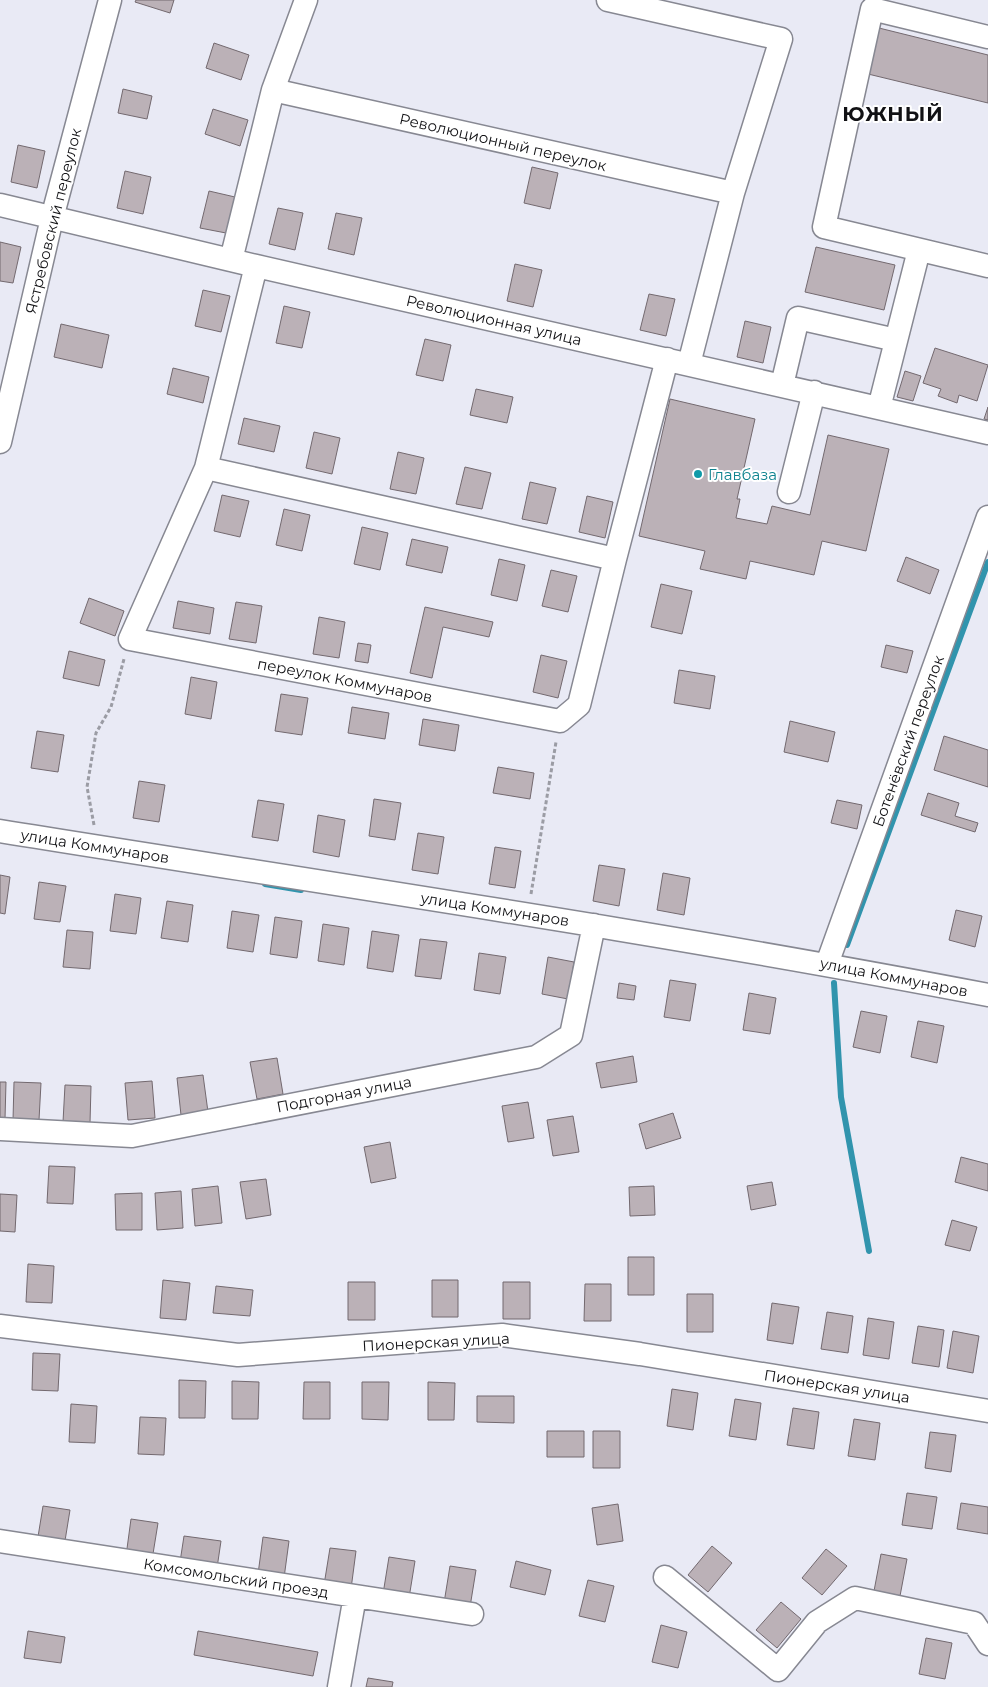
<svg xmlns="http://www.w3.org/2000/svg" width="988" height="1687" viewBox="0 0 988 1687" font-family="Montserrat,sans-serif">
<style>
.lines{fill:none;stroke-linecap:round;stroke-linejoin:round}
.stream{stroke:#3194ad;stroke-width:6}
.building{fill:#bbb1b7;stroke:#73696f}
.minor-casing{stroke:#878892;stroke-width:25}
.path{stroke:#9b9ca4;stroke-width:3;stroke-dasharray:4 2.5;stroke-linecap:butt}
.minor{stroke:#fff;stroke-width:22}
.culture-dot{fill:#0f9aa8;stroke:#fff;stroke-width:2}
.labels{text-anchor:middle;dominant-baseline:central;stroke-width:4;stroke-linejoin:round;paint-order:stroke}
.street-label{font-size:15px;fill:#111114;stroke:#fff}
.culture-label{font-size:15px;fill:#0d838f;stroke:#fff;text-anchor:start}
.district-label{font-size:20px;font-weight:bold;letter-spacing:1px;fill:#111114;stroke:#fff}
</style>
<rect width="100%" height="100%" fill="#e9eaf5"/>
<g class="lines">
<!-- stream -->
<path class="stream" d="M265,884l36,6
M847,945l141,-383
M834,983l7,114 28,154"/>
</g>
<!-- building -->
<path class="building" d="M136,0h38l-4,13 -35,-11z
M879,28l109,27v48l-120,-29z
M214,43l35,12 -8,25 -35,-12z
M123,89l29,7 -5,23 -29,-6z
M213,109l35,11 -8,26 -35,-12z
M18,145l27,6 -8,37 -26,-6z
M532,167l26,6 -8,36 -26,-6z
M125,171l26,6 -8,37 -26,-6z
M209,191l26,6 -9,36 -26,-5z
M278,208l25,5 -8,37 -26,-6z
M336,213l26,5 -8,37 -26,-6z
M0,242l21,5 -8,36 -13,-2z
M816,247l79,18 -11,45 -79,-18z
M515,264l27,6 -9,37 -26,-6z
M203,290l27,6 -9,36 -26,-6z
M649,294l26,5 -9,37 -26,-6z
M284,306l26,6 -8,36 -26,-5z
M745,321l26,6 -8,36 -26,-6z
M61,324l48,11 -7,33 -48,-11z
M425,339l26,6 -8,36 -27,-6z
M935,348l53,17 -11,36 -18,-6 -2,8 -19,-7 3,-7 -18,-6z
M173,368l36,9 -6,26 -36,-9z
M905,371l16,5 -8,25 -16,-4z
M476,389l37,8 -6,26 -37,-8z
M670,399l85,20 -18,80h3l-4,19 31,6 5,-18 38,9 18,-80 61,14 -23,102 -44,-10 -8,34 -64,-14 -4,18 -46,-10 5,-18 -66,-15z
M988,407v13l-4,-1z
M244,418l36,8 -6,26 -36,-8z
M314,432l26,6 -8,36 -26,-6z
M398,452l26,6 -8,36 -26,-5z
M465,467l26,6 -9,36 -26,-5z
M530,482l26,6 -9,36 -25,-5z
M222,495l27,6 -9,36 -26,-6z
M587,496l26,6 -8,36 -26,-6z
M284,509l26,6 -8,36 -26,-6z
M362,527l26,6 -8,37 -26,-6z
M412,539l36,8 -6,26 -36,-8z
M906,557l33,13 -9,24 -33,-13z
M499,559l26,6 -8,36 -26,-6z
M551,570l26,6 -9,36 -26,-6z
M661,584l31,7 -10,43 -31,-7z
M89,598l35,13 -9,25 -35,-13z
M178,601l36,7 -4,26 -37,-6z
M236,602l26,4 -6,37 -27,-4z
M425,607l68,15 -4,15 -46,-10 -11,51 -22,-5z
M319,617l26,5 -6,36 -26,-4z
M358,643l13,2 -3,18 -13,-2z
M886,645l27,6 -6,22 -26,-6z
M69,651l36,9 -6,26 -36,-8z
M541,655l26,6 -9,37 -25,-6z
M679,670l36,6 -5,33 -36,-6z
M191,677l26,5 -6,37 -26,-5z
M281,694l27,4 -6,37 -27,-4z
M352,707l37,6 -4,26 -37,-6z
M423,719l36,6 -4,26 -36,-6z
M790,721l45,11 -7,30 -44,-10z
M37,731l27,4 -6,37 -27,-4z
M944,736l44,14v37l-54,-17z
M498,767l36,6 -4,26 -37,-6z
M139,781l26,4 -6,37 -26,-4z
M928,793l31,10 -4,13 23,7 -3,9 -54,-17z
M374,799l27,4 -6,37 -26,-4z
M258,800l26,4 -6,37 -26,-4z
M837,800l25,5 -5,24 -26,-6z
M318,815l27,5 -6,37 -26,-5z
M418,833l26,4 -6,37 -26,-4z
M495,847l26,4 -6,37 -26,-4z
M599,865l26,4 -6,37 -26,-5z
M663,873l27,5 -6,37 -27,-5z
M0,875l10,2 -5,37 -5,-1z
M39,882l27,4 -6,36 -26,-3z
M115,894l26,4 -5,36 -26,-3z
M167,901l26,4 -5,37 -27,-4z
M956,910l26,6 -7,31 -26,-7z
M232,911l27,4 -6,37 -26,-4z
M275,917l27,4 -5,37 -27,-4z
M323,924l26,4 -5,37 -26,-4z
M67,930l26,2 -3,37 -27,-2z
M372,931l27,4 -6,37 -26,-4z
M420,939l27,3 -6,37 -26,-3z
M479,953l27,4 -6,37 -26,-4z
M548,957l26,5 -6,37 -26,-5z
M670,980l26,4 -6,37 -26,-4z
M619,983l17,3 -2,14 -17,-2z
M749,993l27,5 -6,36 -27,-4z
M861,1011l26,5 -7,37 -27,-6z
M918,1021l26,5 -7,37 -26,-6z
M633,1056l4,26 -36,6 -5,-25z
M277,1058l6,36 -26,5 -7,-37z
M203,1075l5,37 -27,3 -4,-37z
M152,1081l3,37 -27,2 -3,-37z
M0,1082h6l-1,37h-5z
M14,1082l27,1 -2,37h-26z
M65,1085l26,1 -1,37 -27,-1z
M528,1102l6,36 -26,4 -6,-36z
M673,1113l8,25 -35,11 -7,-25z
M573,1116l6,36 -26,4 -6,-36z
M390,1142l6,36 -25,5 -7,-36z
M961,1157l27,7v27l-33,-9z
M49,1166l26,1 -2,37 -26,-1z
M266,1179l5,36 -25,4 -6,-37z
M772,1182l4,23 -25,5 -4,-24z
M218,1186l4,37 -27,3 -3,-37z
M654,1186l1,29 -25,1 -1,-29z
M181,1191l2,37 -26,2 -2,-37z
M142,1193v37h-26l-1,-36z
M0,1194l17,1 -2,37 -15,-1z
M952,1220l25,7 -7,24 -25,-6z
M628,1257h26v38h-26z
M28,1264l26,2 -2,37 -26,-1z
M163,1280l27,3 -4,37 -26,-2z
M432,1280h26v37h-26z
M348,1282h27v38h-27z
M503,1282h27v37h-27z
M585,1284h26v37h-27z
M216,1286l37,4 -3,26 -37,-3z
M687,1294h26v38h-26z
M772,1303l27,4 -6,37 -26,-4z
M827,1312l26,4 -5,37 -27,-4z
M868,1318l26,4 -5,37 -26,-4z
M918,1326l26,4 -5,37 -27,-4z
M953,1331l26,5 -6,37 -26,-5z
M33,1353l27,1 -2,37 -26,-1z
M179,1380l27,1 -1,37h-26z
M232,1381l27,1 -1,37h-26z
M304,1382h26v37h-27z
M362,1382h27l-1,38 -26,-1z
M428,1382l27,1 -1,37h-26z
M672,1389l26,4 -5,37 -26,-4z
M477,1396h37v27l-37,-1z
M735,1399l26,4 -5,37 -27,-4z
M71,1404l26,2 -2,37 -26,-1z
M793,1408l26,4 -5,37 -27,-4z
M140,1417l26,1 -2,37 -26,-1z
M854,1419l26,4 -5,37 -27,-4z
M547,1431h37v26h-37z
M593,1431h27v37h-27z
M930,1432l26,3 -5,37 -26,-4z
M907,1493l30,4 -5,32 -30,-4z
M961,1503l27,4v27l-31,-5z
M618,1504l5,37 -26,4 -5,-37z
M43,1506l27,4 -6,37 -27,-4z
M131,1519l27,4 -6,37 -26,-4z
M184,1536l37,5 -4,27 -37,-6z
M263,1537l26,4 -5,37 -26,-4z
M712,1546l20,17 -24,29 -20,-17z
M330,1548l26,3 -5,38 -27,-4z
M826,1549l21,17 -25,29 -20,-17z
M881,1554l26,5 -7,37 -26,-5z
M389,1557l26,4 -6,37 -26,-4z
M516,1561l35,9 -6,25 -35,-8z
M450,1566l26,4 -6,37 -26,-4z
M588,1580l26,6 -9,36 -26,-6z
M781,1602l20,17 -24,29 -21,-18z
M661,1625l26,7 -9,36 -26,-6z
M28,1631l37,6 -4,26 -37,-5z
M198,1631l120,21 -5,24 -119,-21z
M926,1638l26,5 -7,36 -26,-5z
M368,1678l25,4 -1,5h-26z"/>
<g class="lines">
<defs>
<path id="minor" d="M608,0l173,39 -48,154 -44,171
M988,37l-116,-28 -48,218 164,39
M273,90l460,103
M0,205l256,61 732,167
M231,260l42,-170 33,-90
M256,266l-50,202 -76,171 430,82 19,-16 36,-146 52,-200
M782,385l16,-67 98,22
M879,408l40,-158
M0,442l52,-224 58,-218
M206,468l409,91
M789,492l25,-100
M0,831c330,53 660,101 988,164
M827,964l161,-447
M0,1129l132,7 404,-79 35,-22 23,-110
M0,1326l238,29 264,-20 138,19 348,57
M0,1541l472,73
M665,1577l113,93 39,-48 38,-24 119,25 14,21
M339,1687l16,-91"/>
</defs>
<!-- minor casing -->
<use href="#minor" class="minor-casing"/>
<!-- path -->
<path class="path" d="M94,825l-7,-38 9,-54 15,-26 13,-48
M531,894l25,-152"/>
<!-- minor -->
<use href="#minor" class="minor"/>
</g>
<!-- markers -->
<circle class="culture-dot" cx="698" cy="474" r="5"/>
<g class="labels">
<!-- street labels -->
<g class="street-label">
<text transform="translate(503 142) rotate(13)">Революционный переулок</text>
<text transform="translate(53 221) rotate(-76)">Ястребовский переулок</text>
<text transform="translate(494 320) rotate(13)">Революционная улица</text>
<text transform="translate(345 680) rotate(11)">переулок Коммунаров</text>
<text transform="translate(908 741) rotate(-70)">Ботенёвский переулок</text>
<text transform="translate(95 846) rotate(9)">улица Коммунаров</text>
<text transform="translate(495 909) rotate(9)">улица Коммунаров</text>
<text transform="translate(894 977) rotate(11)">улица Коммунаров</text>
<text transform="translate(344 1094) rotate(-11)">Подгорная улица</text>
<text transform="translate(436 1342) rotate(-3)">Пионерская улица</text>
<text transform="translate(837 1386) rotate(9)">Пионерская улица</text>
<text transform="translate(236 1578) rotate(9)">Комсомольский проезд</text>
</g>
<!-- culture labels -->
<g class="culture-label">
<text x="708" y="474">Главбаза</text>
</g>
<!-- district labels -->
<g class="district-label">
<text x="893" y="114">ЮЖНЫЙ</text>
</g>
</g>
</svg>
